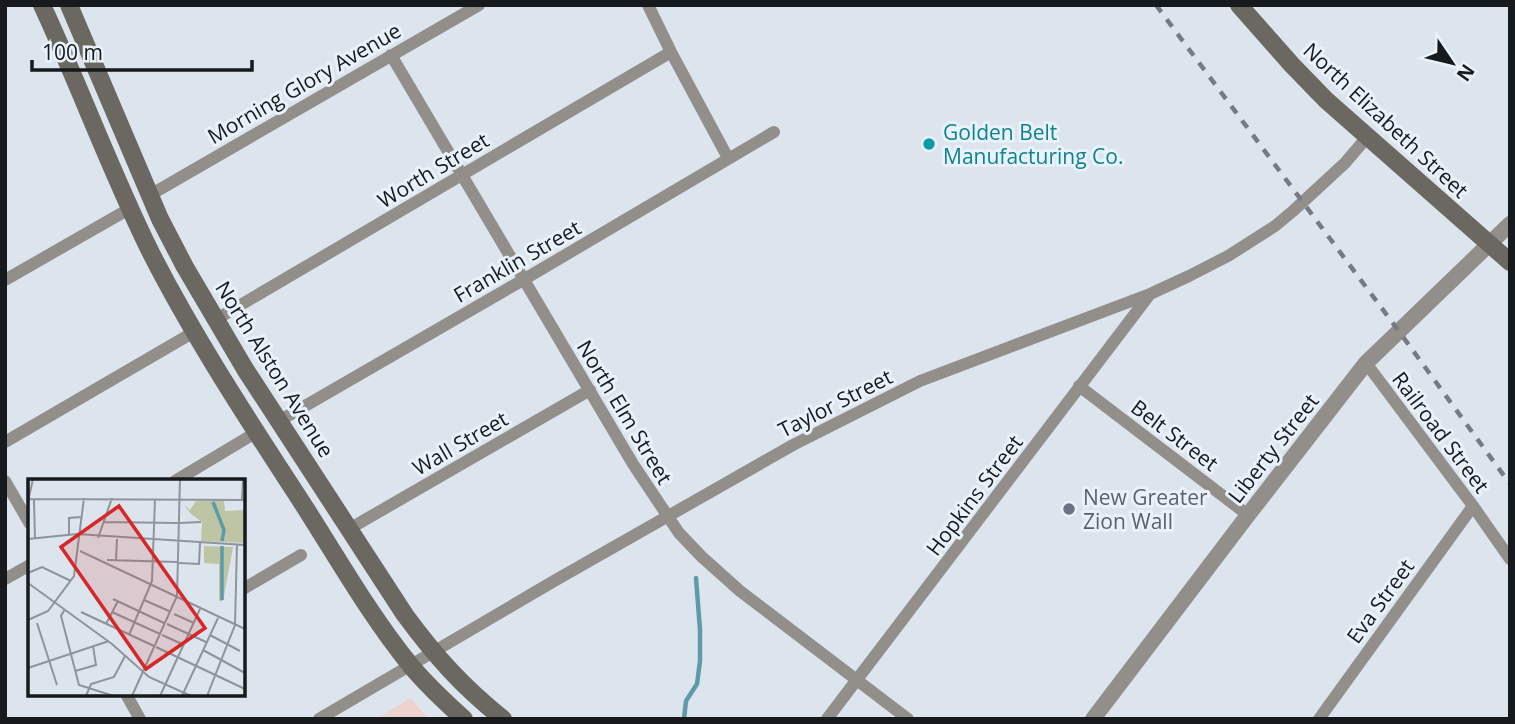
<svg xmlns="http://www.w3.org/2000/svg" width="1515" height="724" viewBox="0 0 1515 724" font-family="'Open Sans',sans-serif">
<style>
.education{fill:#edd3ce}
.lines{fill:none;stroke-linecap:round;stroke-linejoin:round}
.stream{stroke:#5e9ba9;stroke-width:4.5}
.minor{stroke:#928f8b;stroke-width:12}
.tertiary{stroke:#928f8b;stroke-width:16}
.secondary{stroke:#6b6761;stroke-width:18}
.rail{stroke:#757b81;stroke-width:4.5;stroke-dasharray:9 9;stroke-linecap:butt}
.culture-dot{fill:#0f9aa8;stroke:#e9f2fb;stroke-width:2.5}
.worship-dot{fill:#6b7280;stroke:#e9f2fb;stroke-width:2.5}
.labels{text-anchor:middle;dominant-baseline:central;stroke-width:6;stroke-linejoin:round;paint-order:stroke}
.street-label{font-size:21px;fill:#161a1d;stroke:#e9f2fb}
.culture-label{font-size:21px;fill:#0d838f;stroke:#e9f2fb;text-anchor:start}
.worship-label{font-size:21px;fill:#5b616d;stroke:#e9f2fb;text-anchor:start}
.inset-river{fill:none;stroke:#5e9ba9;stroke-width:3.5}
.inset-road{fill:none;stroke:#8d949a;stroke-width:2}
.view{fill:#d62828;fill-opacity:0.15;stroke:#d62828;stroke-width:3.5}
.inset-edge{fill:none;stroke:#161a1d;stroke-width:3.5}
</style>
<rect width="100%" height="100%" fill="#dce5ee"/>
<!-- education -->
<path class="education" d="M410,698l19,21h-52z"/>
<g class="lines">
<!-- stream -->
<path class="stream" d="M684,719l2,-18 11,-17 3,-23v-31l-4,-52"/>
<!-- minor -->
<path class="minor" d="M648,5l23,47 57,106
M391,55l242,409 46,69 23,24 38,34 168,128
M150,195l329,-190
M5,280l124,-71
M215,320l456,-268
M1366,363l107,143 37,53
M1079,386l169,129
M279,421l244,-141 251,-148
M5,442l189,-110
M5,481l25,43
M175,481l82,-49
M349,529l241,-139
M5,579l25,-14
M243,589l58,-34
M126,694l14,25
M319,719l235,-138 239,-136 127,-64 230,-87 39,-18 39,-20 47,-30 18,-15 52,-48 23,-27
M827,719l323,-425
M1319,719l154,-213"/>
<!-- tertiary -->
<path class="tertiary" d="M1093,719l155,-204 118,-152 144,-139"/>
<!-- secondary -->
<path class="secondary" d="M42,5c38,82 69,167 109,248 46,90 102,174 157,259 33,52 64,106 103,154 16,19 34,36 53,53
M69,5l91,214 25,48 60,102 160,246c31,42 57,71 98,104
M1239,5l53,60 34,35 184,162"/>
<!-- rail -->
<path class="rail" d="M1156,5l242,325 112,154"/>
</g>
<!-- markers -->
<circle class="culture-dot" cx="929" cy="144" r="7"/>
<circle class="worship-dot" cx="1069" cy="509" r="7"/>
<g class="labels">
<!-- street labels -->
<g class="street-label">
<text transform="translate(304 83) rotate(-30)">Morning Glory Avenue</text>
<text transform="translate(1386 120) rotate(43)">North Elizabeth Street</text>
<text transform="translate(433 170) rotate(-31)">Worth Street</text>
<text transform="translate(517 261) rotate(-30)">Franklin Street</text>
<text transform="translate(275 369) rotate(58)">North Alston Avenue</text>
<text transform="translate(835 403) rotate(-27)">Taylor Street</text>
<text transform="translate(625 412) rotate(59)">North Elm Street</text>
<text transform="translate(1441 432) rotate(53)">Railroad Street</text>
<text transform="translate(1175 435) rotate(37)">Belt Street</text>
<text transform="translate(460 443) rotate(-30)">Wall Street</text>
<text transform="translate(1273 448) rotate(-52)">Liberty Street</text>
<text transform="translate(974 495) rotate(-53)">Hopkins Street</text>
<text transform="translate(1380 601) rotate(-54)">Eva Street</text>
</g>
<!-- culture labels -->
<g class="culture-label">
<text x="943" y="132">Golden Belt<tspan x="943" dy="24">Manufacturing Co.</tspan></text>
</g>
<!-- worship labels -->
<g class="worship-label">
<text x="1083" y="497">New Greater<tspan x="1083" dy="24">Zion Wall</tspan></text>
</g>
</g>
<!-- overview -->
<g transform="translate(28 479)">
<rect width="217" height="217" fill="#dce5ee"/>
<path d="M168,22h28l1,10 20,-1v33l-44,-2 1,-19 -11,-8 -7,-9 6,5zM176,67l29,1 -10,54h-4v-37l-15,-1z" fill="#bec5a5"/>
<path class="inset-river" d="M185,23l11,28 -2,11M194,121v-54"/>
<path class="inset-road" d="M0,20l217,1M6,21l1,39M214,21l1,-21M0,22l5,-22M76,43l74,1M152,44l21,-1M41,56v-17l12,-1M70,59l14,-40M0,60l49,-5 168,11M52,72l165,78M79,81l70,2M88,81l1,-21M151,84l20,1 1,-21M0,94l14,-6 29,14M0,104l84,61 37,33 42,19M85,120l51,24M116,121l25,11M37,130l-4,7 18,69 35,11M53,133l73,34M84,133l48,22M146,135l20,9M0,141l20,-9 26,-35 10,-78M9,144l20,62M78,145l12,-23M139,145l39,18M101,156l23,-54 3,-82M134,156l20,9M182,156l30,16M128,168l89,42M175,171l42,23M0,189l81,-27M47,192l21,-6 -3,-19M58,217l5,-12 23,-7 11,-21M104,217l45,-100 3,-117M132,217l40,-87M154,217l36,-78M179,217l28,-71 2,-81"/>
<path class="view" d="M91,27l86,122 -59,41 -85,-122z"/>
<rect width="217" height="217" class="inset-edge"/>
</g>
<!-- border -->
<rect width="1515" height="724" fill="none" stroke="#161a1d" stroke-width="14"/>
<!-- north arrow -->
<g transform="translate(1452 63) rotate(125)" stroke="#e9f2fb" stroke-width="5" paint-order="stroke">
<path d="M0-5L12 26L0 18L-12 26Z" fill="#161a1d"/>
<text y="-10" font-size="19" font-weight="bold" text-anchor="middle" fill="#161a1d">N</text>
</g>
<!-- scale -->
<path d="M32 60v10h220v-10" fill="none" stroke="#161a1d" stroke-width="3.5"/>
<text x="42" y="60" font-size="21" fill="#161a1d" stroke="#e9f2fb" stroke-width="5" paint-order="stroke">100 m</text>
</svg>
